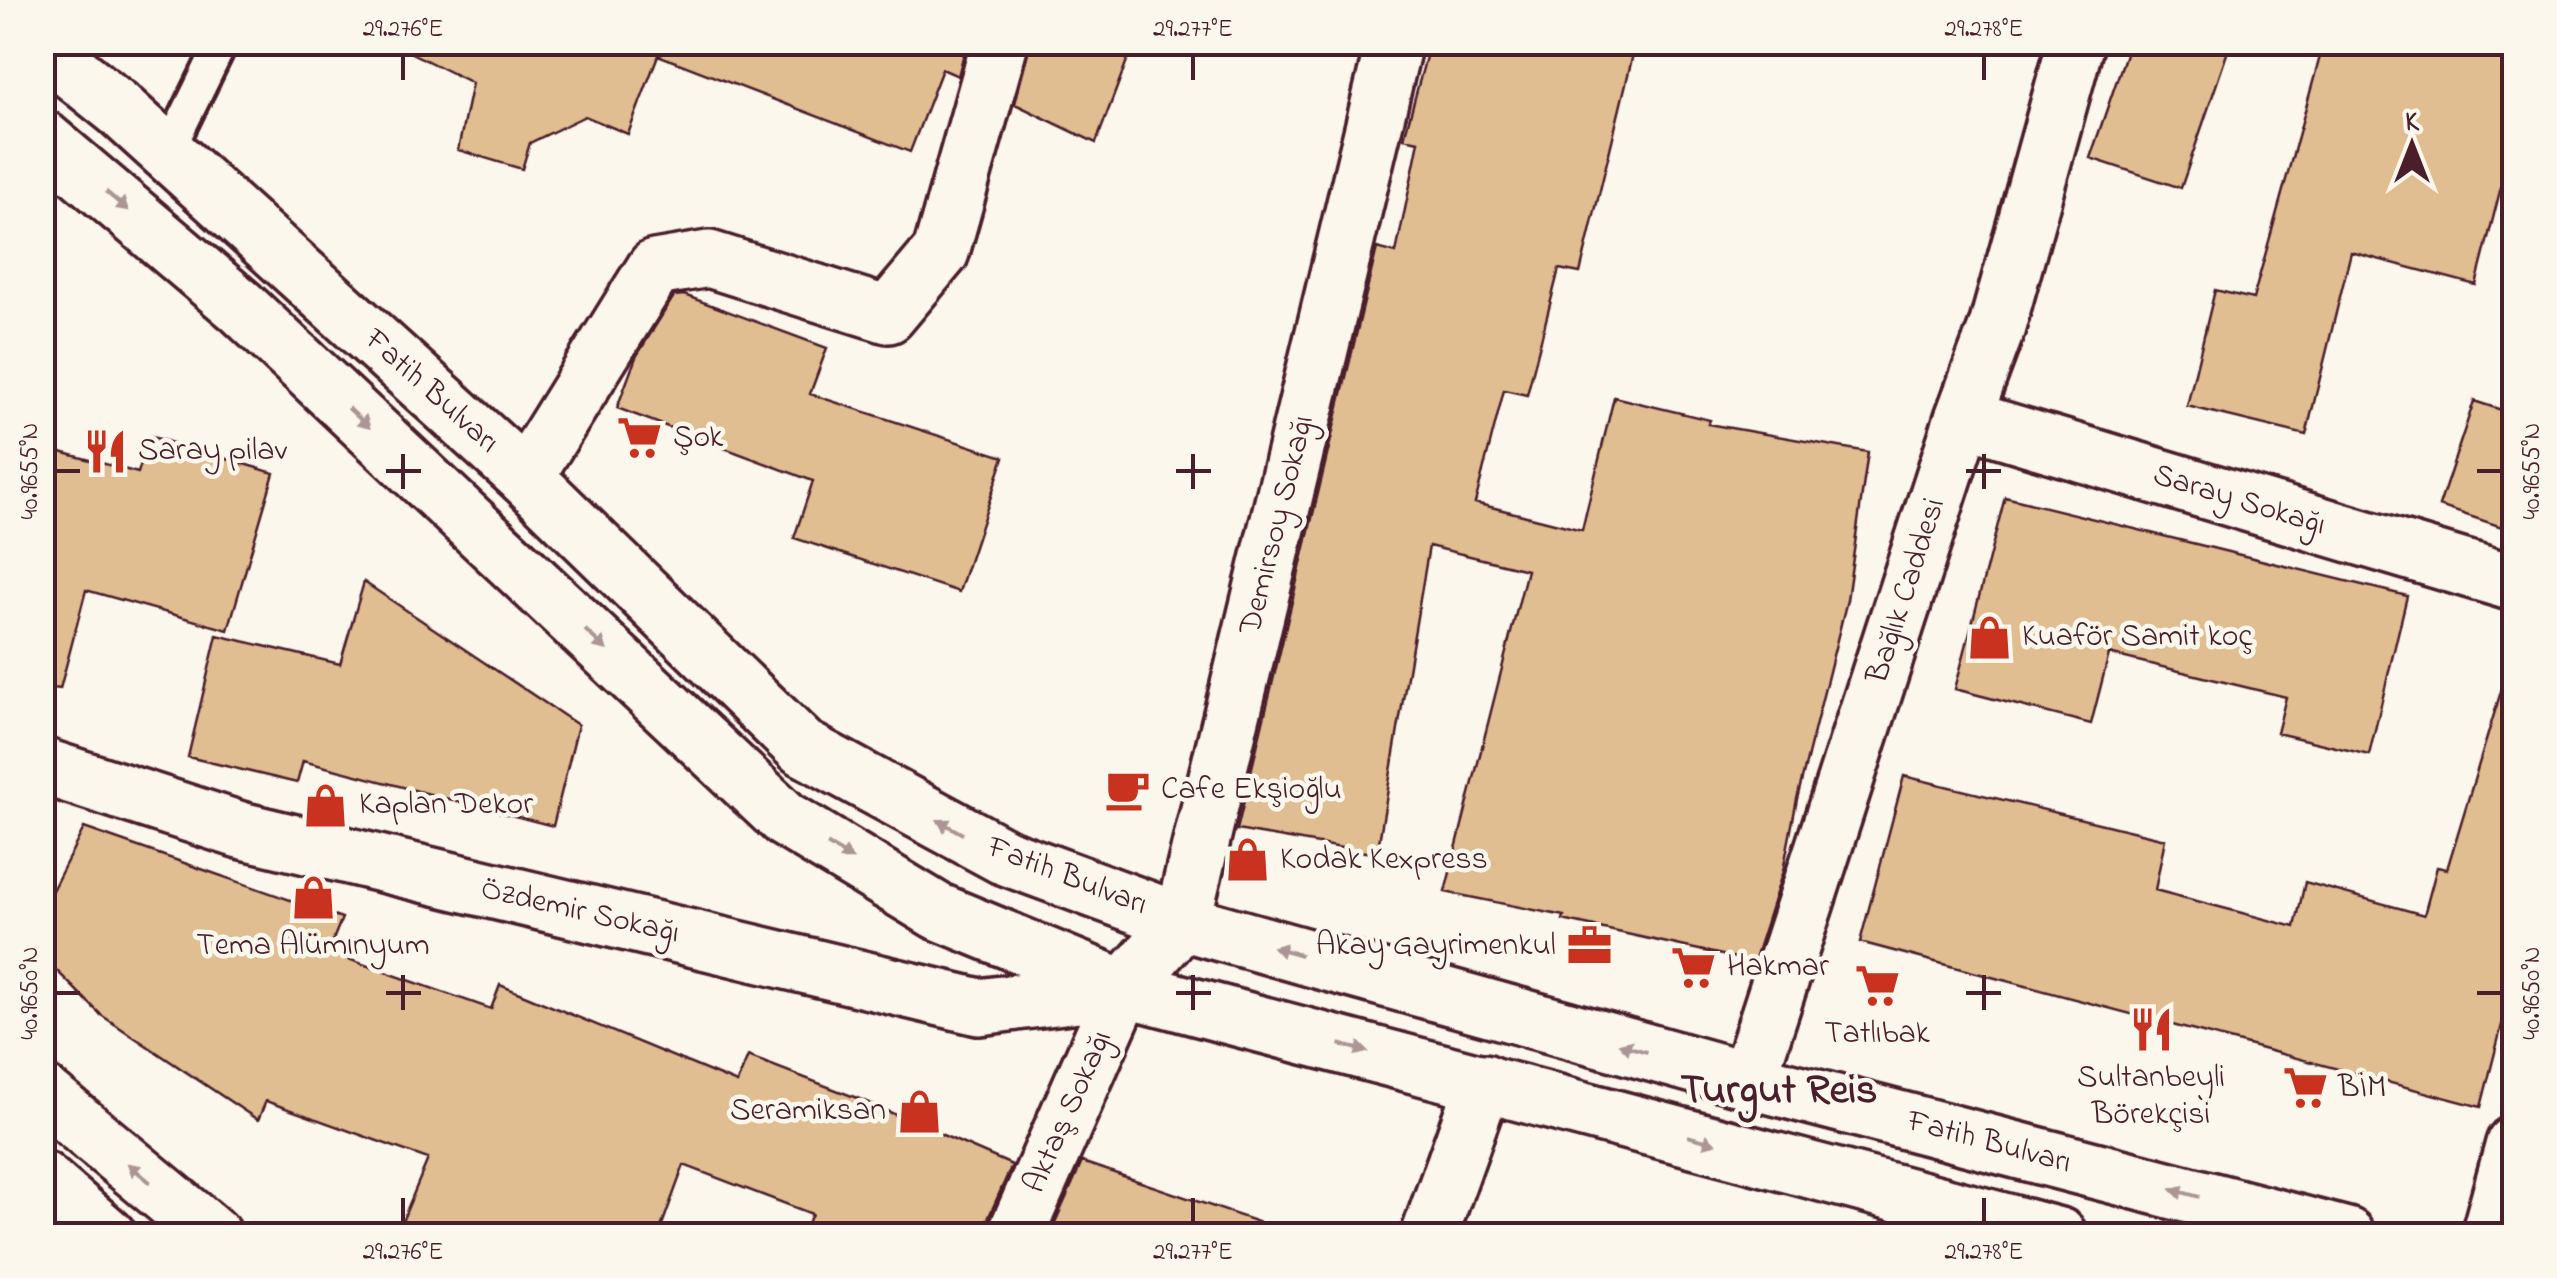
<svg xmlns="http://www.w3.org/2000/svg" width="2557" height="1278" viewBox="0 0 2557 1278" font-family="'Indie Flower',sans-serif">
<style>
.building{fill:#e1bd92;stroke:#4a1f2b;stroke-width:2.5}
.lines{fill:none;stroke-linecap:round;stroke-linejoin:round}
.lane-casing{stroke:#4a1f2b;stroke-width:38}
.street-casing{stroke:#4a1f2b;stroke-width:62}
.secondary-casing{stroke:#4a1f2b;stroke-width:62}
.primary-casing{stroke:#4a1f2b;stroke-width:62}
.lane{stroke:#fbf7ec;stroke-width:30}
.street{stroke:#fbf7ec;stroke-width:55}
.secondary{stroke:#fbf7ec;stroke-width:55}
.primary{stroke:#fbf7ec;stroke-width:55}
.oneway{fill:#ab9695}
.ticks{fill:none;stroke:#4a1f2b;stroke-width:4}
.labels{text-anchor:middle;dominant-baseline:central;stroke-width:9;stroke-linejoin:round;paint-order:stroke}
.street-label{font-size:32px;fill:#4a1f2b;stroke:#fbf7ec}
.poi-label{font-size:32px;fill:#4a1f2b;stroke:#fbf7ec;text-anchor:start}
.district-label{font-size:42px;font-weight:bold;fill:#4a1f2b;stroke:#fbf7ec}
.neatline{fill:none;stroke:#4a1f2b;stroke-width:4}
.ticks-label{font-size:25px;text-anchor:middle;fill:#4a1f2b}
</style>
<rect width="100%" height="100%" fill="#fbf7ec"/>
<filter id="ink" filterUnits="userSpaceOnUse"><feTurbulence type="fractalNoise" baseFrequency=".01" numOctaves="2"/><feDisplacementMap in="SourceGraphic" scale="20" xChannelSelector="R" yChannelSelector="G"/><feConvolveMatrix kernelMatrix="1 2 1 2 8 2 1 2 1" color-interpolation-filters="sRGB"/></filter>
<g filter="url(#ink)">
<!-- building -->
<path class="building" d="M389,42h578l-9,34 -16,-7 -32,83 -252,-97 -30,79 -43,-18 -55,27 -8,26 -64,-19 14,-67z
M1030,42h104l-38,101 -81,-39z
M1430,42h206l-56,231 -21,-4 -32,126 -23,-5 -29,113 107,27 32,-133 96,23 -2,4 160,28 -21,148 -50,199 -14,72 -29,91 -191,-42 1,-4 -119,-24 82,-322 -98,-24 -52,308 -140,-24 140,-582 19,5 23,-112 -15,-3z
M2130,42h101l-50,146 -91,-30z
M2324,42h190v94l-38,149 -125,-33 -45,183 -119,-29 28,-116 38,9z
M684,295l143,53 -17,46 194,63 -45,135 -165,-54 19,-57 -196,-73 19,-51 38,-61z
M2474,401l40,13v117l-75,-25z
M149,436l125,37 -46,157 -142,-40 -26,99 -18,-2v-240l96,26z
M2005,497l402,99 -38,159 -92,-22 9,-36 -177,-43 -18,70 -136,-35z
M364,582l214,143 -25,101 -250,-65 -6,22 -109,-26 29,-122 123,29z
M2502,688l12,2v288l-33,129 -621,-165 44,-166 261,63 -10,51 140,37 10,-45 119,33 13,-48 10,2z
M84,828l258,90 -14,34 163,57 9,-24 237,98 11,-27 109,42 155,67 -26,58 -2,13h-182l10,-22 -128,-49 -26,71h-262l32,-77 -162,-58 -8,19 -157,-105 -59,-59v-46z
M1082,1162l191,65 -1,9h-223z"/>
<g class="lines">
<defs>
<path id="lane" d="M168,152l54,-110"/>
<path id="street" d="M1963,418l551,165
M525,477l130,-209 54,-9 179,56 53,-63 59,-210
M42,766l198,64 739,177 145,-19
M1748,1080l215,-662 34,-91 79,-285
M1015,1236l109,-248 58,-66 212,-880
M1429,1236l55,-154
M2489,1236l25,-92"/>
<path id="secondary" d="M42,1093l172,143
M42,1179l66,57"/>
<path id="primary" d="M42,47l76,61 407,369 277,270 201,109 179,66 96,27 470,131 599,156
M42,138l199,169 544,512 152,92 187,77 935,248"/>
</defs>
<!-- lane casing -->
<use href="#lane" class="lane-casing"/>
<!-- street casing -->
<use href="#street" class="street-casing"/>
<!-- secondary casing -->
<use href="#secondary" class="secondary-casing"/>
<!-- primary casing -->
<use href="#primary" class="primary-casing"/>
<!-- lane -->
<use href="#lane" class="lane"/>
<!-- street -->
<use href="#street" class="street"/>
<!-- secondary -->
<use href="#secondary" class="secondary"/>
<!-- primary -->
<use href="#primary" class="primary"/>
</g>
<!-- one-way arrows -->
<defs><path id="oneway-solid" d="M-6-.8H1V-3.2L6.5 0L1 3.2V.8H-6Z" transform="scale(2.5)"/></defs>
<g class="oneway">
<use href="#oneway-solid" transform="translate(117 201) rotate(40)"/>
<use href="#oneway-solid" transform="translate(359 418) rotate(43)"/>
<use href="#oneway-solid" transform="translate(596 640) rotate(43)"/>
<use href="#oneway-solid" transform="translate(950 827) rotate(-151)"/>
<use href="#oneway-solid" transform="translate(840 852) rotate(31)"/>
<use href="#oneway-solid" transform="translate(1287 951) rotate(-164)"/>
<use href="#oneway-solid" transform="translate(1354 1048) rotate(15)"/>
<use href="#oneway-solid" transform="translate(1633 1048) rotate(-164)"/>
<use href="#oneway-solid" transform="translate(1702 1140) rotate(15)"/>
<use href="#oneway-solid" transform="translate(139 1173) rotate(-140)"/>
<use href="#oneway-solid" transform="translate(2185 1193) rotate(-165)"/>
</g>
</g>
<!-- ticks -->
<path class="ticks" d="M403,55v25M1193,55v25M1984,55v25M403,454v35M1193,454v35M1984,454v35M55,471h25M386,471h35M1176,471h35M1966,471h35M2477,471h25M403,975v35M1193,975v35M1984,975v35M55,993h25M386,993h35M1176,993h35M1966,993h35M2477,993h25M403,1198v25M1193,1198v25M1984,1198v25"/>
<!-- icons -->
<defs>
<symbol id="supermarket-bare" viewBox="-9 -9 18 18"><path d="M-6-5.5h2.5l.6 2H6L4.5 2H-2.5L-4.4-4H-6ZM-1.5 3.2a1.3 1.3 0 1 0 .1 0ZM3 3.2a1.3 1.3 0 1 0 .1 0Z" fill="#c8321e" stroke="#fbf7ec" stroke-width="2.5" paint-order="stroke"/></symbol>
<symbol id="restaurant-bare" viewBox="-9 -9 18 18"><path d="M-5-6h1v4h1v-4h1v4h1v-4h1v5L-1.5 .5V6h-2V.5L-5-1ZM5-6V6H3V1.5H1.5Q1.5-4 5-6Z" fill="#c8321e" stroke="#fbf7ec" stroke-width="2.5" paint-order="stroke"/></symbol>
<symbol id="shop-bare" viewBox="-9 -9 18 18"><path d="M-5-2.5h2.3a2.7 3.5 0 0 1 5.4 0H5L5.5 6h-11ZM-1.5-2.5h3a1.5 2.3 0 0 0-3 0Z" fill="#c8321e" stroke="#fbf7ec" stroke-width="2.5" paint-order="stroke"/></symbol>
<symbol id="cafe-bare" viewBox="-9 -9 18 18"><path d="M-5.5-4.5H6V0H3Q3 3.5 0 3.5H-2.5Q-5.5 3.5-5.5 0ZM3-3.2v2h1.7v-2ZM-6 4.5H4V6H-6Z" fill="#c8321e" stroke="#fbf7ec" stroke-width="2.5" paint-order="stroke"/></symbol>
<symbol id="office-bare" viewBox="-9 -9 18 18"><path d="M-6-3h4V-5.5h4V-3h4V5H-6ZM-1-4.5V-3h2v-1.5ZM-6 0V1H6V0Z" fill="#c8321e" stroke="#fbf7ec" stroke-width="2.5" paint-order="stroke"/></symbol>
</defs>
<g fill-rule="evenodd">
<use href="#supermarket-bare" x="608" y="406" width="63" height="63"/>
<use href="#restaurant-bare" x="74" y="420" width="63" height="63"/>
<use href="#shop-bare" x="1958" y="606" width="63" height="63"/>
<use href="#cafe-bare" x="1096" y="758" width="63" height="63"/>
<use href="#shop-bare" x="294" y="774" width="63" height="63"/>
<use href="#shop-bare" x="1216" y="828" width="63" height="63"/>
<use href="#shop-bare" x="282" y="866" width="63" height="63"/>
<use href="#office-bare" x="1558" y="914" width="63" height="63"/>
<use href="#supermarket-bare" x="1662" y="936" width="63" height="63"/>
<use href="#supermarket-bare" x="1846" y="954" width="63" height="63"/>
<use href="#restaurant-bare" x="2120" y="998" width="63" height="63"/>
<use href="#supermarket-bare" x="2274" y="1056" width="63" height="63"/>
<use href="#shop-bare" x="888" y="1080" width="63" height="63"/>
</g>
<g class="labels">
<!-- street labels -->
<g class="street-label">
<text transform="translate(431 392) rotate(42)">Fatih Bulvarı</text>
<text transform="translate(2239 501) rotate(17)">Saray Sokağı</text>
<text transform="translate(1278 525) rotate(-76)">Demirsoy Sokağı</text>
<text transform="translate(1907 591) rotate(-72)">Bağlık Caddesi</text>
<text transform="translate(1067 877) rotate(21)">Fatih Bulvarı</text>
<text transform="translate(580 912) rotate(13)">Özdemir Sokağı</text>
<text transform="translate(1069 1112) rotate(-66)">Aktaş Sokağı</text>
<text transform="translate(1989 1143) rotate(15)">Fatih Bulvarı</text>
</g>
<!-- poi labels -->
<g class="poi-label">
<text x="673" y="438">Şok</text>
<text x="138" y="451">Saray pilav</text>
<text x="2022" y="637">Kuaför Samit koç</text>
<text x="1161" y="790">Cafe Ekşioğlu</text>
<text x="359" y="805">Kaplan Dekor</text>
<text x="1280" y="860">Kodak Kexpress</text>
<text x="313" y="946" text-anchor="middle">Tema Alümınyum</text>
<text x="1556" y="946" text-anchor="end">Akay Gayrimenkul</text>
<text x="1727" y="967">Hakmar</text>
<text x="1877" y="1034" text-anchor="middle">Tatlıbak</text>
<text x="2151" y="1078" text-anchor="middle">Sultanbeyli<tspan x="2151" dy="37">Börekçisi</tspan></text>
<text x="2338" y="1088">BİM</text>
<text x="886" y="1111" text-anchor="end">Seramiksan</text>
</g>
<!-- district labels -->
<g class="district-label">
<text x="1779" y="1091">Turgut Reis</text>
</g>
</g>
<!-- margin -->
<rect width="2557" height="1278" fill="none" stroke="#fbf7ec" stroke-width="110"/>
<!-- north arrow -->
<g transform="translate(2412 145)" stroke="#fbf7ec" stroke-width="8" paint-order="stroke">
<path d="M0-8L18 38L0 25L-18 38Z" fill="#4a1f2b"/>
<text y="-15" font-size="28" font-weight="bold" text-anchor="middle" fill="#4a1f2b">K</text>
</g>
<rect x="55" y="55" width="2447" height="1168" class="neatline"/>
<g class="ticks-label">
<text x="403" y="36">29.276°E</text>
<text x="1193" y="36">29.277°E</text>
<text x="1984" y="36">29.278°E</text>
<text transform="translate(28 471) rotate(-90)" y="9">40.9655°N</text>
<text transform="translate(2530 471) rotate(-90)" y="9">40.9655°N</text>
<text transform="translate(28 993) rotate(-90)" y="9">40.9650°N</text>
<text transform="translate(2530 993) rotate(-90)" y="9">40.9650°N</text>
<text x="403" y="1259">29.276°E</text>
<text x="1193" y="1259">29.277°E</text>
<text x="1984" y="1259">29.278°E</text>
</g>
</svg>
